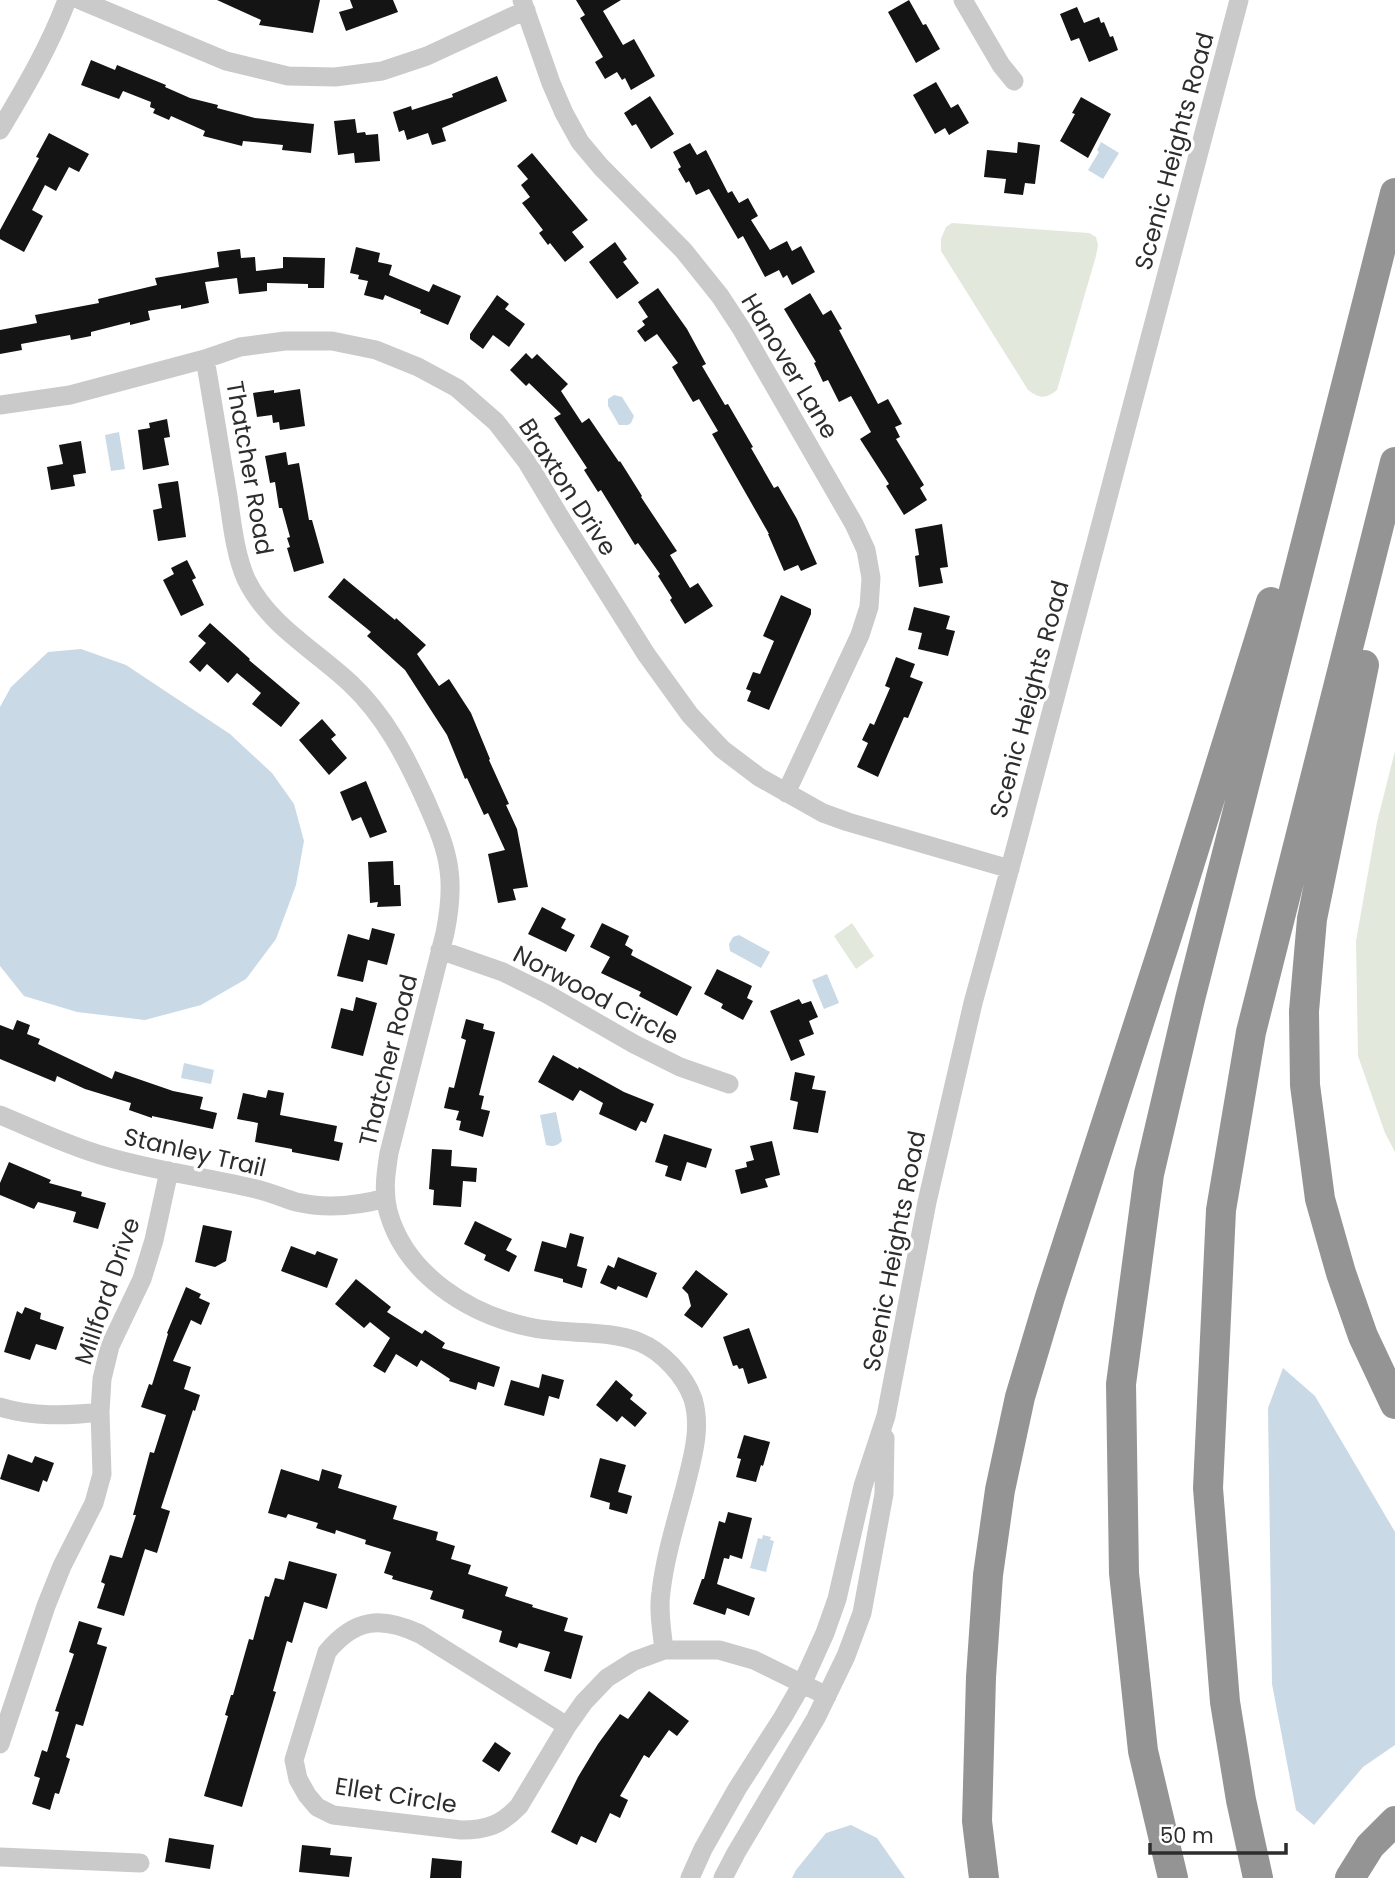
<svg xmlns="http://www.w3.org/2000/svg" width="1395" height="1878" viewBox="0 0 1395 1878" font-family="Poppins,sans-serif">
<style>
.green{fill:#e2e9dc}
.water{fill:#cad9e6}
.building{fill:#141414}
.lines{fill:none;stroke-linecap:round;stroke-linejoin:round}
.minor{stroke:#cacaca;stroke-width:19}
.highway{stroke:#949494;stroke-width:30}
.labels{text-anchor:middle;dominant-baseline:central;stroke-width:7;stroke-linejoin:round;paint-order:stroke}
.street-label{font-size:24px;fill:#2d2d2d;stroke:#fff}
</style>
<rect width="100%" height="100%" fill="#fff"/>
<!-- green -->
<path class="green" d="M952,223l137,10 7,4 2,8 -2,11 -39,134c-11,9 -17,9 -29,0l-87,-139v-12l5,-12z
M1395,751v401l-10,-19 -27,-77 -2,-115 21,-119z
M852,923l22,33 -18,13 -22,-33z"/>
<!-- water -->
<path class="water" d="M1101,142l18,11 -16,26 -15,-9 11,-18 -2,-2z
M614,395l8,2 12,19 -3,7 -3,2h-9l-11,-19v-7z
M119,432l6,37 -14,2 -6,-36z
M81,649l45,16 104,69 42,39 22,31 10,37 -8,44 -20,54 -30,40 -45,26 -56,15 -68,-8 -53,-16 -24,-30v-259l11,-20 37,-35z
M739,935l31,17 -9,16 -31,-17 -1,-7 4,-7z
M827,974l12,29 -15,6 -12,-29z
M184,1063l30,7 -3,14 -30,-6z
M556,1112l6,29c-5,5 -9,6 -16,4l-6,-30z
M1283,1368l32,28 80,136v213l-32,22 -49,58 -18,-15 -24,-126 -4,-276z
M763,1535l8,2 -1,3 4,1 -8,31 -16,-4 8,-30 4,1z
M851,1825l26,13 28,40h-113l4,-8 30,-37z"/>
<!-- building -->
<path class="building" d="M217,0h103l-7,33 -54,-8 2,-5z
M350,0h43l5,12 -52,19 -7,-19 14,-4z
M576,0h45l-18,11 20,34 11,-6 21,37 -24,14 -6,-12 -3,2 -5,-8 -12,7 -10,-17 8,-5 -23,-39 5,-3z
M909,0l14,25 3,-1 14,25 -24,14 -28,-51z
M1077,7l7,16 15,-6 2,6 3,-1 6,15 3,-1 5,14 -29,12 -10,-24 -8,3 -11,-27z
M91,60l24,10 2,-5 49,20 -1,2 25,11 28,7 -1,3 38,10 59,6 -3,29 -29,-3 1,-5 -40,-4 -1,5 -39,-10 2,-5 -34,-15 -2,4 -16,-7 2,-4 -5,-2 1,-5 -28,-11 -4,8 -38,-14z
M497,76l10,25 -65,27 4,13 -14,4 -4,-12 -21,7 -3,-10 -5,2 -6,-20 18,-6 1,4 41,-13 -1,-3z
M936,82l15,26 7,-4 11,19 -20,12 -4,-7 -10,6 -22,-39z
M650,96l24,38 -23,15 -15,-25 -4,2 -8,-13z
M1081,97l30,17 -23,44 -28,-17 15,-27 -3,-1z
M355,119l2,14 8,-1 1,3 12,-1 2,27 -25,2 -1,-10 -16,2 -4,-34z
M49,133l40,21 -10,18 -10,-5 -13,24 -11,-6 -13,25 11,6 -19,36 -24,-13v-9l39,-72 -3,-1z
M1018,142l22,3 -5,39 -10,-1 -2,12 -19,-2 2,-14 -22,-2 3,-27 30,3z
M690,143l7,12 9,-5 22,43 4,-2 7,12 9,-5 10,18 -7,4 19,30 17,-9 5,10 9,-5 14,26 -23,13 -5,-10 -4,3 -4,-8 -14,7 -22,-41 -5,3 -29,-50 -13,6 -7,-14 -3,2 -8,-14 3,-2 -8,-15z
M532,153l56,67 -16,12 12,15 -19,15 -15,-19 -2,2 -9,-12 4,-3 -21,-27 8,-6 -9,-12 7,-6 -11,-13z
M615,242l12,17 -4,3 16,21 -22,16 -28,-37z
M356,247l24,6 -2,9 14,3 -3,10 40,17 4,-8 28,12 -13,29 -28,-12 1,-3 -36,-15 -2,5 -19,-5 4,-14 -10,-2 1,-4 -9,-2z
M240,249l1,9 14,-1 1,14 27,-3v-11l42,1 -1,30h-16v-4l-41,-1v8l-28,3 -2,-16 -32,4 4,21 -28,6v-4l-33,6 2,9 -20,5v-3l-39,10v4l-20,4 -1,-5 -49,9 1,6 -22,4v-24l37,-7 -2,-8 64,-12 -1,-4 59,-14 -2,-7 64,-11 -2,-15z
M658,288l29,41 19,35 -4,2 23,39 3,-1 25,43 -2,1 23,40 4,-2 19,33 20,45 -16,7 -3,-6 -14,6 -16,-37h1l-57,-100 6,-3 -19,-32 -6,3 -21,-35 6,-4 -21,-29 -12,8 -8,-11 8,-6 -3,-4 6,-4 -10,-15z
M810,293l13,22 8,-5 11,19 -3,1 39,74 10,-5 14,25 -7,3 5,10 -4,2 28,46 -4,3 7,12 -23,15 -18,-29 3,-2 -29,-45 11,-7 -20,-36 -12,6 -11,-22 -5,2 -9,-19 2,-1 -32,-53z
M497,295l12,9 -4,5 20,15 -16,23 -16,-12 -10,14 -13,-10v-5z
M526,353l6,6 5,-5 31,30 -7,7 21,32 7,-5 30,44 1,-1 22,35 -1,1 36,54 -7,4 20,33 8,-5 15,23 -28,18 -15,-24 2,-2 -14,-22 2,-2 -22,-31 -3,2 -34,-55 -3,2 -14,-22 3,-2 -33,-50 7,-4 -32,-31 -3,3 -16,-16z
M300,389l5,37 -25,4 -1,-8 -6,1 -1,-8 -15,2 -4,-24 21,-3v3z
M167,419l3,18 -6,1 5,27 -26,5 -5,-40 12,-2 -1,-5z
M81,441l5,32 -13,2 2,11 -24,4 -4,-23 16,-3 -4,-19z
M286,452l2,13 11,-2 10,57h3l12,43 -30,9 -7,-24 3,-1 -3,-9 3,-1 -8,-29h-3l-4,-26 -5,1 -5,-27z
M178,481l8,56 -28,4 -5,-31 9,-2 -4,-24z
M942,524l6,43 -8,1 3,15 -24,4 -4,-31 4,-1 -4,-26z
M187,560l9,18 -4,2 12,25 -23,11 -18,-36 11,-6 -3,-6z
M344,578l51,42 1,-2 30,27 -9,9 22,32 10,-7 22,34 19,46 -1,1 20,44 -3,1 11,24 11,58 -15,2 3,11 -18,3 -10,-49 17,-4 -17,-37 -4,2 -17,-37 -2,1 -18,-44 -42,-65 -38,-34 4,-4 -43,-35z
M781,595l30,14v5l-42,96 -22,-9 4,-10 -5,-2 7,-17 7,2 14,-33 -11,-5z
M914,607l36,9 -4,13 9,2 -7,25 -30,-7 4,-16 -14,-3z
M210,623l40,36 -1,1 51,43 -19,24 -29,-23 9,-11 -24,-20 -9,10 -21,-19 -7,8 -11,-10 17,-19 -8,-7z
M896,657l19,7 -5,13 13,5 -15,36 -4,-1 -26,60 -21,-10 11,-24 -6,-3 8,-17 4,2 16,-37 -5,-2z
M322,719l14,16 -5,4 16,19 -18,17 -30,-35z
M366,781l21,51 -17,6 -9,-21 -9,4 -12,-29z
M393,861l1,24h6l1,21 -24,1 1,-5 -8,1 -2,-41z
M542,907l24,12 -5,9 14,7 -9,17 -38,-18z
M602,923l27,13 -4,9 8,5 -2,5 61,32 -15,29 -38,-20 2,-4 -40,-19 9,-16 -20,-10z
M372,928l23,6 -8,31 -19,-5 -5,22 -26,-6 11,-42 21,6z
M717,969l35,17 -5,12 6,3 -10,19 -22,-12 2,-4 -19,-10z
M356,997l21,6 -14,53 -32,-8 10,-40 12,3z
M799,999l3,5 9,-3 7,16 -9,4 5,13 -15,6 6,15 -14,6 -21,-50z
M466,1019l18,5 -1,5 12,3 -16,63 5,1 -3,13 9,2 -7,26 -24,-7 2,-9 -5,-1 3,-9 -15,-3 5,-21 5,1 12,-48 -5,-2z
M17,1020l13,5 -3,9 13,5 -2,5 74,35 3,-8 58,20 30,6 -3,12 17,4 -4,16 -61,-13v2l-23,-8 2,-7 -46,-14 -28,-13 -2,6 -55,-23v-34l13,5z
M553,1055l25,14 1,-2 45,25 30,12 -8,19 -5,-2 -5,10 -37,-17 4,-11 -23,-13 -7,11 -35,-19z
M795,1072l20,4 -3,13 14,2 -8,42 -25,-4 5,-27 -8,-2z
M268,1090l16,3 -4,22 57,11 -3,15 9,2 -4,18 -47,-9v-3l-37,-7 3,-19 -21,-4 6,-26 23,5z
M664,1134l48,15 -6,19 -19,-6 -6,19 -16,-5 3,-10 -13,-4z
M772,1141l8,34 -15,4 3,8 -27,7 -6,-24 12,-3 -1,-5 8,-2 -4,-14z
M432,1149l20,1 -1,16 26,2 -1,14 -13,-1 -2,26 -28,-2 1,-15 -5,-1z
M9,1162l42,18 -2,3 33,9 -1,4 25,7 -8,26 -25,-7 3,-10 -38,-10 -4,7 -34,-14v-12z
M475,1221l37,18 -6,11 11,6 -8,16 -25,-12 2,-5 -22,-11z
M203,1225l29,6 -6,30 -11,6 -20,-5z
M570,1233l14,4 -7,29 10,3 -5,19 -19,-6v-3l-29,-8 8,-30 24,7z
M291,1246l24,9 2,-4 21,8 -11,29 -46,-17z
M618,1257l39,16 -10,25 -29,-12 -2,4 -16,-7 8,-18 6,3z
M696,1270l32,24 -26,34 -18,-13 7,-9 -3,-12 -6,-6z
M356,1279l35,28 -4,5 35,22 3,-4 20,13 -3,5 58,19 -6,20 -16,-5 -2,8 -27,-9 1,-2 -29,-19 -4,7 -21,-13 -11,19 -12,-7 17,-28 -20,-16 -6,6 -29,-24z
M186,1287l15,7 -2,4 11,5 -9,22 -10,-5 -18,41 18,6 -7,22 16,6 -5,16 -2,-1 -32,98 9,3 -13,42 -12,-4 -21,67 -27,-8 8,-24 -4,-2 9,-27 12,3 14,-43h-3l17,-63 4,1 12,-38 -25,-8 8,-23 3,1 16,-51 -1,-1z
M25,1307l16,6 -1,6 24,8 -8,23 -20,-6 -6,16 -26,-8 13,-41 5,3z
M749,1328l18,50 -19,6 -5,-16 -4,1 -2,-4 -4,1 -10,-29z
M542,1374l22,6 -5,19 -10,-3 -5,20 -40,-11 7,-25 28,8z
M616,1380l17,15 -3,4 17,14 -12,14 -13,-11 -5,6 -21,-17z
M744,1435l26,7 -7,24 -2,-1 -5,17 -20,-5 5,-18 -4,-1z
M8,1454l24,9 3,-7 19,7 -7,19 -4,-2 -4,12 -39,-13z
M600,1458l26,7 -8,27 14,4 -5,18 -18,-5 1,-6 -20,-6z
M281,1469l38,12 3,-12 20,6 -4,13 59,18 -4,13 45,13 -2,8 19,6 -4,13 20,6 -3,9 40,13 -3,9 28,9 -1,2 36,11 -4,13 19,5 -12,43 -27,-8 6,-19 -31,-9 -2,5 -18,-6 3,-11 -40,-13 2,-8 -34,-11 3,-8 -41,-12 1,-3 -9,-3 7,-21 -26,-8 1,-4 -30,-10 -1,4 -19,-6 2,-5 -30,-9 -2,4 -18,-5z
M728,1512l24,6 -10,41 -12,-4 -1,4 -5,-1 -7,26 38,14 -6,18 -22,-8 -2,7 -32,-11 9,-25h2l15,-58 6,2z
M289,1561l48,13 -10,35 -23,-7 -12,41 -5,-2 -14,50 3,1 -34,115 -38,-11 24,-80 -3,-1 6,-20h2l16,-56 4,1 12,-44 4,1 6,-19 9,2z
M79,1621l23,7 -5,16 10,3 -24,79 -7,-2 -10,33 4,2 -11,35 -4,-1 -5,17 -18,-6 8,-26 -6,-2 8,-26 5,2 12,-40 -4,-1 19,-57 -5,-2z
M649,1691l40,30 -12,15 -8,-6 -20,28 -5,-3 -24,41 8,4 -8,18 -10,-5 -14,30 -15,-7 -4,9 -26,-13 27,-55 20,-33 22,-30 8,5z
M495,1742l16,11 -12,19 -17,-11z
M169,1838l45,7 -4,24 -45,-7z
M302,1845l29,3 -1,7 22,2 -3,20 -50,-5z
M432,1858l30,3 -1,17h-31z"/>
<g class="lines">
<!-- minor -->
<path class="minor" d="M80,0l146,61 62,15 47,1 47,-6 45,-15 99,-46
M522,0l29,83 13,30 16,29 21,25 83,84 36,45 21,32 113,196 12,26 5,28 -2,29 -9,28 -74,158
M963,0l38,65 13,16
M0,130c25,-42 50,-84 67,-130
M205,359c8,45 15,91 23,137 4,27 7,58 18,83 22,46 69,71 105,105 34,32 55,73 74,115 10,23 21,46 24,71 3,21 0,43 -4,63l-56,220c-3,19 -6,38 -1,58 17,63 80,103 141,116 34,8 79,2 110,15 23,9 46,34 54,57 9,30 -1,60 -8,89 -9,34 -20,69 -24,104 -3,18 1,39 3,58
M0,405l70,-10 135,-36 35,-12 45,-6h47l44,9 42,17 39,21 39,34 31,40 36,60 83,132 44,61 32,34 37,28 64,36 25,9 162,47
M440,950l63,22 44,22 87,50 46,23 49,17
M0,1115c34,14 68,31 104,41 50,15 102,21 152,33 13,3 27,9 40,13 30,7 61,4 90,-4
M0,1407c33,10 66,9 100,5
M567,1726l-147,-92c-39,-18 -65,-16 -93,18l-33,108 4,19 9,16 10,12 16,8 128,15c26,0 40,-5 58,-24l48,-80 17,-24 23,-24 27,-17 30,-11h55l35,10 73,36
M0,1744l46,-138 16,-40 32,-63 8,-29 -2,-62 2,-33 8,-33 32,-67 12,-39 15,-69
M0,1857l140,6
M690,1878l13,-29 34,-60 46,-72 19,-33 23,-51 12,-34 26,-113 23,-70 41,-214 46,-199 43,-157 223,-846
M723,1878l13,-25 80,-135 30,-62 16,-43 22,-119 1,-56"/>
<!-- highway -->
<path class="highway" d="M1364,665l-52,254 -8,92 1,74 15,114 21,74 22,63 32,68
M984,1878l-7,-57 4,-144 7,-102 12,-85 20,-93 30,-100 117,-361 104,-334
M1173,1878l-30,-127 -19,-178 -3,-189 28,-210 41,-175 205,-806
M1258,1878l-17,-78 -16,-98 -17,-214 13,-278 30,-178 144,-570
M1350,1878l20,-32 25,-25"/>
</g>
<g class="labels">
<!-- street labels -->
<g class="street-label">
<text transform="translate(1174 151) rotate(-75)">Scenic Heights Road</text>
<text transform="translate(790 366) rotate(59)">Hanover Lane</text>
<text transform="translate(250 468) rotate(80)">Thatcher Road</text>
<text transform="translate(568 487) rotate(57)">Braxton Drive</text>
<text transform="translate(1029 699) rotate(-75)">Scenic Heights Road</text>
<text transform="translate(596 995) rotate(28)">Norwood Circle</text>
<text transform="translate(388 1060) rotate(-76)">Thatcher Road</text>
<text transform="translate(195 1152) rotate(13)">Stanley Trail</text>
<text transform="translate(894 1251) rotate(-79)">Scenic Heights Road</text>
<text transform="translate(107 1291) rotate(-71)">Millford Drive</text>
<text transform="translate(396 1795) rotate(9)">Ellet Circle</text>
</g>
</g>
<!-- scale -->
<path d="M1150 1843v10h136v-10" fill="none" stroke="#2d2d2d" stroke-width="3.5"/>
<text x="1160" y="1843" font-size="21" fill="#2d2d2d" stroke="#ffffff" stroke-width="5" paint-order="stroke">50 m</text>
</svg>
